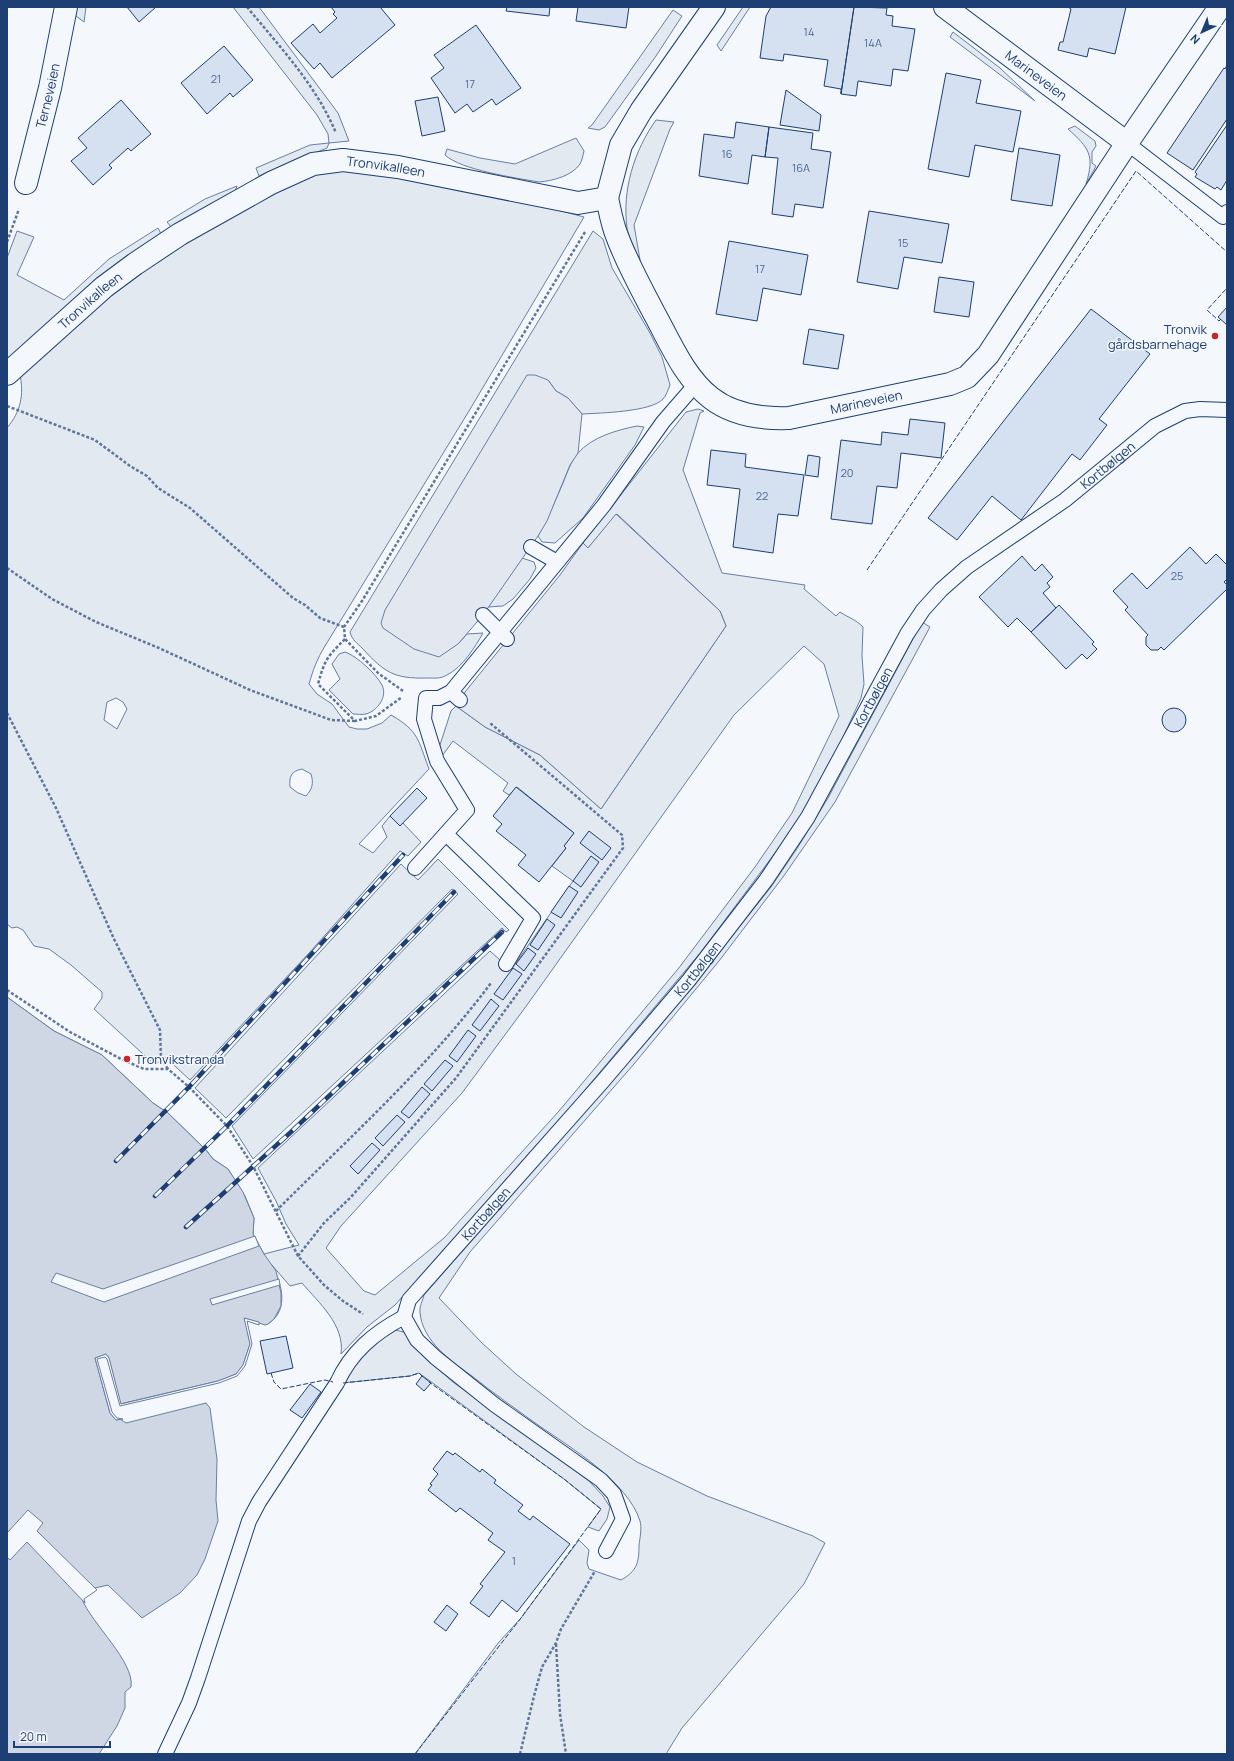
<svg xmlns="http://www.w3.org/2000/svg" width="1234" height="1761" viewBox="0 0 1234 1761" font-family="Manrope,sans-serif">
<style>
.green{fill:#e3e9f0;stroke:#687fa3;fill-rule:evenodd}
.parking{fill:#e3e8f0;stroke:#687fa3}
.water{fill:#cfd7e4;stroke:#687fa3}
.pier{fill:#f4f7fb;stroke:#687fa3}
.building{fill:#d5e0f0;stroke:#1d3f73}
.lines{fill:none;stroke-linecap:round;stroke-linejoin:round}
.service-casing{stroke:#1d3f73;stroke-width:16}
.minor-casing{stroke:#1d3f73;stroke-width:24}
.path{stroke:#5e769c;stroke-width:2.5;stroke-dasharray:3 2;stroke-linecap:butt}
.service{stroke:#f4f7fb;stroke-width:14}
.minor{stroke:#f4f7fb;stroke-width:22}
.rail-casing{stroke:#1d3f73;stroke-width:4.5}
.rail{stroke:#f4f7fb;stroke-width:3;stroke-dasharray:9;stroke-linecap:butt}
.fence{stroke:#1d3f73;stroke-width:1;stroke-dasharray:5 2;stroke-linecap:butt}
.poi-dot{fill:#c62828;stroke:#f4f7fb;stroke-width:1.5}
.labels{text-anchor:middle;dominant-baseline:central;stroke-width:3;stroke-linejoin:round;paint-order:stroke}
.number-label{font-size:11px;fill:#4b6792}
.street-label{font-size:13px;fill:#1d3f73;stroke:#f4f7fb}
.poi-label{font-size:13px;fill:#1d3f73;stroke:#f4f7fb;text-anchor:end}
</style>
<rect width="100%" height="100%" fill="#f4f7fb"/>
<!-- green -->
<path class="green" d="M74,7h12l-2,15 -8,-6z
M233,7h26l79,106 11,28 -20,2 -2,5 -68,28 -3,-8 54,-23 19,-2 -1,-9 -11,-19z
M743,7h7l-29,44 -4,-6z
M673,10l9,6 -26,40 -51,71 -6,3 -11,-2 4,-3z
M953,32l47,36 35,33 -85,-64z
M656,120l18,2 -4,7 -36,96 6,35c-5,-10 -11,-21 -13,-32 -5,-38 7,-77 29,-108z
M1075,126l20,15 1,5 -4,6v11l4,3 -10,18c9,-29 3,-36 -18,-55z
M576,138l8,13c-1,4 -2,10 -4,13 -8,12 -28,17 -41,18 -23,-4 -78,-12 -94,-27l2,-6 33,9 35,6z
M332,169l26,1 189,37 37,10 -115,194 -144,235c-8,13 -12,24 -16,38l8,10 15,10 17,23 8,2h10l15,-6 9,-8c28,16 27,25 38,54l-70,75 14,9 14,-16 -5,-11 8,-10 10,10 3,-3 18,19 -13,14 -8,-5 -90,101 -120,128 -25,-23 -10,8 -61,-56 8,-11v-6l-31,-27 -22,-16 -15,-3 -11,-16 -6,-3 -5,1 -5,-4v-496c14,-17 17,-33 13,-54l98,-87 122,-78 48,-27zM116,698l7,4 4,7 -10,20 -13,-9 3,-18zM302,769l9,5c3,10 1,15 -5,22l-8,-3 -8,-6c-1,-10 1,-16 12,-18z
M237,186l-3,9 -62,33 -5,-6 38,-23z
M158,228l5,10 -156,122v-102l10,-27 17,6 -17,38 47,25 45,-41z
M593,231l10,8 9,29 38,65 12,24 8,28c-2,5 -4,11 -7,14 -12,13 -63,14 -81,15l-14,-16 -12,-7 -8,-11 -90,264 9,-10 16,-1c-8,14 -20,34 -36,42 -7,4 -12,3 -20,3 -33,1 -43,-6 -64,-29 -6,-6 -11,-9 -13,-17z
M698,409l6,2 -4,2 -17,57 39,103 83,12 -1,4 32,27 4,-4c9,6 15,7 23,15l-1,29 2,28 -3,14 -22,48 -36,66 -16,25 -86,115 -122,145 -184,208 -28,22 -26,27c4,-29 -22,-51 -39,-71l-12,3 -19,-22c9,15 18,41 2,56 -5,5 -8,5 -14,2l-252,-325 47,34 48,24 51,48 15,10 38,37 7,9 15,10 17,27 9,22 -1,16 11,20 35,-9 -13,-21 -10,-23 -18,-33 232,-217 21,19 62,-89 -21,-15 14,-18 -2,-2 10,-13 -57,-46 -8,8 -6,-4 5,-8 -55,-42 -11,15 -4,-5 13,-40 5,-5 29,21 55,28 61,54 125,-183 -6,-15 -103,-97 -29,34 -5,-5 103,-131zM804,646l20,18 15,52 -47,97 -37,54 -77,102 -119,142 -115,127 -69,57 -11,-4 -38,-43 15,-22 121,-133 65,-88 207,-290z
M637,426l7,1 -9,18 -52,73 -28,25 -13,-1 -4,-6c10,-17 17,-35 25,-53 4,-10 8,-22 15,-30 14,-16 39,-23 59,-27z
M522,558l12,4 2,6 -6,11 -17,20 -10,7 -15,1z
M922,622l8,5 -95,175 -52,75 -64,84 -85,103 -164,188 -31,46 43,45 34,31 68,53 53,35 70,34 106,40 12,7 -21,41 -122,144 -16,26h-251l84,-112 22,-24 58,-78 10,10 -2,13 2,6 32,11c16,-9 18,-17 18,-35 1,-7 3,-17 1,-24 -12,-39 -70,-74 -102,-96 -22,-16 -45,-32 -66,-49 -21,-15 -50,-35 -52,-64 -1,-5 3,-12 4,-17l236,-269 111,-139 27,-40 30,-49z
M345,652c12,4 31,22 37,33 6,12 -5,26 -16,29 -4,1 -9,0 -13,0l-24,-24 11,-11 -8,-15 7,-10z
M438,859l71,71 -3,2 -4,-4 -249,231 -21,-33 226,-232 -6,-5 -226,229 -31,-30 206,-224 17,16z
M396,1330l11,3 15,22 31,27 136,99 14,15 7,11 -3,12 -8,12 -11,-4 13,-18 -37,-30 -145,-106 -9,3 -68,7 6,-13 37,-36z"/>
<!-- parking -->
<path class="parking" d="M527,375h8l13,5 8,11 12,7 14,16 -4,39 -8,12 -23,56 -9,15 -55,79 -25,29 -19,13 -25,-8 -31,-21 -2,-5 4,-13z
M616,514l104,97 6,15 -125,183 -61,-54 -55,-28 -29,-21 9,-14 95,-117 23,-32 5,5z"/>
<!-- water -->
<path class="water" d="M7,997l47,34 48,24 51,48 15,10 38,37 7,9 15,10 15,23 11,26 -1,16 11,20 12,17 5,22v13l-7,13 -6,5 -3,1 -20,-7 5,26 -7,21 -7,9 -18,7 -98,23 -11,-46 -3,-4 -11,4 15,55 6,7 4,-1 6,4 80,-20 4,5 7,51 -1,41 2,21 -13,38 -8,16 -17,18 -38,25 -34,-33 -13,3 -13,11c9,24 53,63 49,88l-6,5v16l-8,18 -18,28h-92z"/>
<!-- pier -->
<path class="pier" d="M255,1236l4,10 -155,56 -53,-20 5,-9 47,16z
M279,1279l1,6 -68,20 -2,-6z
M244,1318l15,4v3l-12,-4 5,23 -7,22 -8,10 -18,7 -99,23 -13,-47 -2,-2 -8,2 15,53 5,6 6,1 -7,1 -6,-7 -15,-55 11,-4 3,4 12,46 97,-23 18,-7 7,-9 7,-21z
M28,1510l15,13 -6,8 60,59 -13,9 1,4 -58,-61 -17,18 -3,-3v-24z"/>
<!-- building -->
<path class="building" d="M127,7h29l-17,15z
M331,7h49l15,18 -63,53 -12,-15 -6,6 -23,-26 22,-19 7,9 17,-15 -4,-4 2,-2z
M507,7h43l-1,9 -43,-5z
M578,7h51l-3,21 -50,-7z
M771,7h83l-13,87v-5l-17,-3 4,-26 -44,-6 -1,7 -23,-3 6,-42z
M854,7l33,1 -1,7 7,1 -1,10 23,3 -7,42 -15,-2 -2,17 -33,-5 -2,15 -15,-2z
M1068,7h58l-11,47 -26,-6 -2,9 -29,-7 2,-8h3l8,-33z
M476,25l45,63 -25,17 -4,-6 -19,13 -6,-8 -12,9 -24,-35 13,-10 -10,-13z
M224,46l29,34 -20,17 -3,-4 -23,21 -26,-31z
M1227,65v54l-34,51 -26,-17 57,-85 1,1z
M946,73l35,7 -5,23 45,8 -8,41 -38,-7 -6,32 -41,-8z
M786,90l35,25 -2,16 -39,-6z
M438,97l7,34 -23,5 -7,-35z
M121,100l30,34 -20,17 -3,-3 -19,17 3,3 -19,17 -22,-24 16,-13 -9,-10z
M736,122l33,5 -4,30 -13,-2 -4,29 -49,-8 5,-42 30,4z
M1227,125v55l-6,10 -4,-3 -2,2 -20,-12 2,-3 -2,-2z
M769,127l44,6 -2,16 20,3 -8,56 -28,-4 -2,13 -21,-3 6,-56 -13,-1z
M1019,148l41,7 -8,51 -41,-6z
M869,211l80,13 -7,39 -38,-6 -6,32 -41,-7z
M729,241l79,14 -7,40 -38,-7 -6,33 -41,-7z
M939,277l35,5 -5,35 -35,-5z
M1227,307v18l-9,-8z
M1091,309l59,45 -51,65 8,6 -27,35 -8,-6 -51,66 -29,-24 -35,44 -29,-22z
M809,329l35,6 -6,34 -35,-5z
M910,419l35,4 -4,35 -40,-5 -4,35 -20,-2 -5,38 -41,-5 10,-79 40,5 1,-13 26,3z
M711,450l35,4 -1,13 59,8 -6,41 -20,-2 -5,39 -40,-6 7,-58 -33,-4z
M808,455l12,2 -2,20 -13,-2z
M1190,547l16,17 10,-10 11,11v14l-3,3 3,3v4l-63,61 -3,-3 -3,3h-7l-5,-5v-8l2,-2 -23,-25 3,-3 -15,-16 19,-18 15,16z
M1022,556l13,15 7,-7 11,13 -6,6 3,4 -7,6 13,15 -25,24 -14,-14 -9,9 -29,-30z
M1059,605l35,37 -2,2 5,5 -10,10 -5,-5 -16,15 -35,-37z
M1162 720a12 12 0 1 1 24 0a12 12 0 1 1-24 0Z
M516,787l58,46 -10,13 2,2 -27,34 -21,-17 8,-10 -30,-24 6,-7 -9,-8z
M417,788l10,10 -27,28 -10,-10z
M589,831l22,17 -9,12 -22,-17z
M591,856l8,6 -18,25 -8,-6z
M569,886l9,6 -17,26 -10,-6z
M547,919l8,6 -17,25 -8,-5z
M528,948l8,6 -12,17 -8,-7z
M513,968l9,6 -19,26 -9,-6z
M491,999l8,7 -19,25 -8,-6z
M468,1030l8,6 -19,26 -8,-6z
M445,1060l8,6 -21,25 -8,-7z
M422,1087l8,7 -21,24 -8,-6z
M397,1115l8,7 -22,24 -8,-8z
M372,1143l8,7 -22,24 -8,-8z
M286,1336l7,32 -26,6 -7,-33z
M422,1376l9,7 -7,8 -8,-7z
M310,1384l11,8 -19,26 -12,-8z
M447,1451l6,4 2,-2 25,19 2,-3 14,11 -2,3 29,22 -5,6 12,9 3,-4 37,28 -53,68 -15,-12 -13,17 -19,-14 13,-17 -3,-2 25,-32 -17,-12 5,-7 -33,-25 -4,4 -28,-22 4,-5 -2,-1 8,-10 -5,-5z
M447,1605l11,9 -12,17 -12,-9z"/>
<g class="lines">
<defs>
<g id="service">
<path d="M1127,143l96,74 4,-5"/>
<path d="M531,547l26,15"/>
<path d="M483,615l24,24"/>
<path d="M451,692l9,8"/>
<path d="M446,834l87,84 -27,46"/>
<path d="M415,868l52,-58 -30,-49 -13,-42 2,-21h13l12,-6 153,-187 59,-83 33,-38"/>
<path id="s1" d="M606,1551l17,-32 -9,-25 -13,-14 -106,-75 -59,-47 -19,-18 -13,-23 5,-17 194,-219 86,-101 77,-100 42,-63 99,-183 16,-24 18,-20 26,-23 98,-67 90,-74 30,-15 15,-2 27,1"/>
<path d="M165,1754l24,-51 9,-25 51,-157 10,-19 78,-119c14,-31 37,-50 67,-66"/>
</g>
<g id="minor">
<path id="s2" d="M945,7l182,136"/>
<path id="s3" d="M26,183l24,-95 16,-81"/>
<path id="s4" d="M607,198c3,13 5,26 10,38 10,27 24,52 37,77 16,29 30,64 57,85 22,17 51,21 78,20l161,-34 17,-7 21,-22 139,-212 93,-136"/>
<path id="s5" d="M7,374l97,-87 31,-23 45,-30 91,-51 42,-19 30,-4 55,7 180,36 29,-5 14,-53 20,-34 73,-104"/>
</g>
</defs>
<!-- service casing -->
<use href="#service" class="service-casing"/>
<!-- minor casing -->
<use href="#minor" class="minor-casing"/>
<!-- path -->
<path class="path" d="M247,7c33,40 69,78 89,126
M7,242l12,-33
M7,406l88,34 35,26 17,10 11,12 32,20 103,90 12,7 15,13 24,9
M7,568l45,31 44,23 63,26 91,42 81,30 24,1
M345,639c-18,18 -20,20 -27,45l37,37 21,-5 26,-19
M403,691l-25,-18 -33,-34 -1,-12 18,-26 223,-369
M7,713l49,95 58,131 46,91 1,28 7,11
M7,990l63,42 51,27 23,10h24l21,18 38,39 26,40 45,90 26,29 19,16 20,13
M276,1211c74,-74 153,-145 215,-228
M298,1256l26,-33 27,-26 105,-119 167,-230 -1,-13 -132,-112
M556,1644l4,70 6,40
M520,1754l14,-58 8,-29 14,-24 5,-14 34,-58"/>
<!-- service -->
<use href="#service" class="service"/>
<!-- minor -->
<use href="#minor" class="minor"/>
<defs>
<path id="rail" d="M116,1161l73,-74 214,-232
M155,1196l72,-70 227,-234
M186,1227l105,-95 211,-200"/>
</defs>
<!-- rail casing -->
<use href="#rail" class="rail-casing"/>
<!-- rail -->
<use href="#rail" class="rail"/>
<!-- fence -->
<path class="fence" d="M1221,319l-2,2 -12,-11 20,-22
M867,570l269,-399 91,81
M271,1373l3,9 7,7 44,-9 8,2
M343,1383l67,-7 9,-3 4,4
M415,1754l106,-136 80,-109 -37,-30 -135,-97"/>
</g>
<!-- markers -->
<g class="poi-dot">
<circle cx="1215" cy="336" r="4"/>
<circle cx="127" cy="1059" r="4"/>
</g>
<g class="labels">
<!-- number labels -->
<g class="number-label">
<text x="809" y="31">14</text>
<text x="873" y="42">14A</text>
<text x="216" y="78">21</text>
<text x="470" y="83">17</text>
<text x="727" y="153">16</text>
<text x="801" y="167">16A</text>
<text x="903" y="242">15</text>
<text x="760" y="268">17</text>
<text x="847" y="472">20</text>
<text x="762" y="495">22</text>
<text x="1177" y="575">25</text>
<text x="514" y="1560">1</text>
</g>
<!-- street labels -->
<g class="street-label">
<text stroke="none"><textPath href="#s2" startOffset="114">Marineveien</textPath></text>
<text stroke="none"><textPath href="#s3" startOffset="90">Terneveien</textPath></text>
<text stroke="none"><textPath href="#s5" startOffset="447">Tronvikalleen</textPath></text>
<text stroke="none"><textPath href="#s5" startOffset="111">Tronvikalleen</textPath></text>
<text stroke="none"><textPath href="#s4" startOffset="389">Marineveien</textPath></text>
<text stroke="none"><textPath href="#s1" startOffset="1457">Kortbølgen</textPath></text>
<text stroke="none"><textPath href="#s1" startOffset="1121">Kortbølgen</textPath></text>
<text stroke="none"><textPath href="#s1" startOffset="797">Kortbølgen</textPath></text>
<text stroke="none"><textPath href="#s1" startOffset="473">Kortbølgen</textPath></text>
</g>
<!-- poi labels -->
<g class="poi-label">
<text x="1207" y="329">Tronvik<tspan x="1207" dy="15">gårdsbarnehage</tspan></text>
<text x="135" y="1059" text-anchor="start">Tronvikstranda</text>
</g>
</g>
<!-- border -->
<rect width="1234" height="1761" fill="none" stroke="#1d3f73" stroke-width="16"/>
<!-- north arrow -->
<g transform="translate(1202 32) rotate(224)" stroke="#f4f7fb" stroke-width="3" paint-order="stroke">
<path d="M0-3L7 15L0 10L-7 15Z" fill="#1d3f73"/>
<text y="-6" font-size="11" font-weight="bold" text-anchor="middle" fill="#1d3f73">N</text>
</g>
<!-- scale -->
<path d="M14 1741v6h96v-6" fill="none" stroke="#1d3f73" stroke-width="2"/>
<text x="20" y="1741" font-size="12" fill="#1d3f73" stroke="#f4f7fb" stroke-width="3" paint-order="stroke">20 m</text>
</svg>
